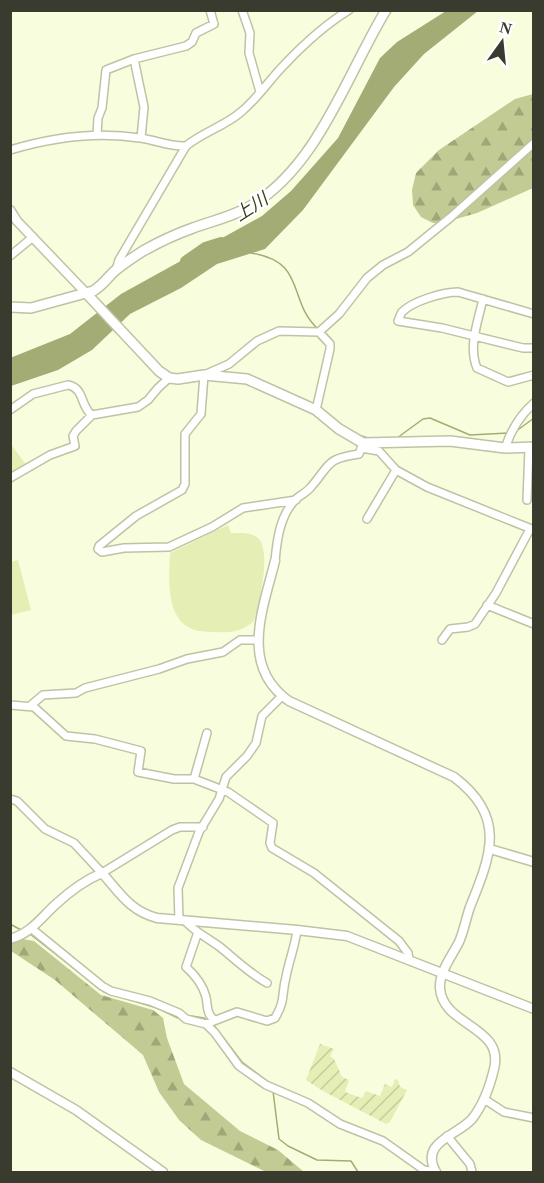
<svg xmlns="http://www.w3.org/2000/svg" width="544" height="1183" viewBox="0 0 544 1183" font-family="'Times New Roman','Noto Sans JP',serif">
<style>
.green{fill:#e4eeb5}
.forest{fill:url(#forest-firs)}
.garden{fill:url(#garden-furrows)}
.water{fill:#a3ac74}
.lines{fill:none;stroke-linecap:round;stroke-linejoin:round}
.stream{stroke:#a3ac74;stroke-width:1.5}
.river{stroke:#a3ac74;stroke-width:10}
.minor-casing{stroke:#bdc3a4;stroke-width:10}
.tertiary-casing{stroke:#bdc3a4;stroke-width:11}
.secondary-casing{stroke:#bdc3a4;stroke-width:12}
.minor{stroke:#fff;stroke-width:7}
.tertiary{stroke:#fff;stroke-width:8}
.secondary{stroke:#fff;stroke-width:9}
.labels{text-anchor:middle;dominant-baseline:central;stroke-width:5;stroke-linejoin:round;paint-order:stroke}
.water-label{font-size:18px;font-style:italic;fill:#393f14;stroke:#fff}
</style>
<defs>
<pattern id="forest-firs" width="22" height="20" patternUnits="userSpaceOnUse" patternTransform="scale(1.5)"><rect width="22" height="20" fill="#c2cb93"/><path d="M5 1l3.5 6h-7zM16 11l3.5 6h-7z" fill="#9fa678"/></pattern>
<pattern id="garden-furrows" width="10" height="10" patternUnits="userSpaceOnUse" patternTransform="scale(1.5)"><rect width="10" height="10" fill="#e4eeb5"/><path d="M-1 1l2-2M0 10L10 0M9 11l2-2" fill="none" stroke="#c4cd9c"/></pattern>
</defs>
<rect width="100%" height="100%" fill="#f8fedd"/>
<!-- green -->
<path class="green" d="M11,444l18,25 -18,15z
M228,525l3,8c9,0 20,-1 27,5 14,13 1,66 -4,83 -12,11 -24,12 -39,11 -7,0 -16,0 -23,-3 -27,-11 -23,-52 -22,-76z
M18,560l13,50 -20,5v-53z"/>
<!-- forest -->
<path class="forest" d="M533,94v94l-56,25 -35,10h-9l-12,-6 -8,-12 -1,-15 4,-17 23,-23 76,-51z
M11,937l23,4 67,54 52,15 10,8 4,20 17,46 56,47 38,19 26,22h-38l-65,-32 -22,-20 -20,-28 -16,-37 -88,-75 -44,-29z"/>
<!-- garden -->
<path class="garden" d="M320,1044l14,5 -4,7 4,3 8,18 7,3 -4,12 17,6 4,-7 14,5 5,-12 7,3 3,-8 3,1 2,7 7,3 -17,32 -4,2 -63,-33 -17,-11z"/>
<!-- water -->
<path class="water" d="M446,11h32l-54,43 -30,33 -91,123 -38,39 -48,15 -36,24 -51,26 -38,36 -34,20 -47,16 -1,-28 60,-24 51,-40 141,-78 29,-25 47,-53 42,-80 17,-16z"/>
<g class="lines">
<!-- stream -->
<path class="stream" d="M251,253c56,8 36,48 67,76
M515,432l19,-14
M358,435l10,3
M397,438l26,-19 7,-1 40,17 38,-2
M10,924l13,7
M30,934l74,58 53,16 21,10 2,-1
M185,1015l19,3 4,3
M212,1023l30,39 29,22
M273,1091l6,48 9,7 29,14 34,1 7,11"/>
<!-- river -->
<path class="river" d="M185,261l20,-14 16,-5"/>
<defs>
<path id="minor" d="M242,10l8,23 -1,20 11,39
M134,59l10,48 -3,31
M97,135l1,-17 4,-10 4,-38 28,-11 52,-13 6,-4 4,-9 18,-9 -4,-14
M10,150c43,-13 85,-19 130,-12 16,2 30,9 46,8
M10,256l23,-19
M116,270l3,-10 67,-114c17,-14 39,-20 55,-34 17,-14 29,-33 44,-48 19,-20 41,-40 64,-54
M483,299c-5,22 -15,48 -6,69l31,14 26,-7
M534,314l-76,-22c-15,0 -45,9 -56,20 -1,1 -3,7 -4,9l44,7 81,20h11
M319,332l20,-18 28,-36 16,-13 25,-13 43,-35 83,-74
M10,410l23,-16 35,-9c17,3 12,22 24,30
M361,448l18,3 17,19 31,17 107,43
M505,448c6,-18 14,-32 29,-45
M10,478l40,-23 25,-9 -2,-10 3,-5 16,-16 46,-8 10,-7 10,-12 11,-10
M296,500l-53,8 -31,19 -43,20 -45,1 -22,4 -4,-3 1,-3 37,-30 46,-26 3,-6v-50l16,-20 3,-39 25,-11 28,-23 22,-10 40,1 11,12v5l-14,61
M527,500l2,-52
M367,519l29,-49
M275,561c2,-22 5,-46 21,-62 5,-4 11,-7 15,-12 20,-23 14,-28 48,-33l3,-8
M487,605l47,19
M442,640l8,-11 18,-2 7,-3 21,-31 34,-64
M10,705l24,2 32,29 29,3 46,12 -3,21 36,7h20l34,13 45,31 -3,20 2,5 42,25 85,68 9,12 1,6
M30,706l13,-11 33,-2 9,-5 74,-19 28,-10 36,-7 17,-12h17
M194,779l13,-46
M10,799l7,2 28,28 29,14 28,30 70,-43 8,-3h23
M179,920l-1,-32 21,-56 20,-33 7,-22 21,-21 9,-13 6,-27 20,-20
M185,921c10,11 23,17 35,26 16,13 29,26 47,36
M32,929l70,57 9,5 39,10 29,12 7,6 20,5 9,9 24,33 27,19 42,18 32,21 43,17 41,29 12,2
M198,932l-12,35c9,8 17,18 20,30 2,9 0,16 8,23
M206,1024l31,-12 30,9 8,-3c11,-19 6,-22 11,-41 3,-17 9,-30 11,-47
M484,1099l20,13 30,6
M447,1136l23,28 2,8"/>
<path id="tertiary" d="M10,210l7,11 68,71
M275,561c-12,48 -36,105 14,140l165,76c53,40 37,78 16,130 -4,11 -6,24 -11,35 -7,14 -20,30 -19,46 2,38 65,38 54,81 -4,17 -11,36 -22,50 -15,17 -53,23 -36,53
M490,849l44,13
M10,939c21,-6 30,-20 45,-34 14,-13 30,-25 47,-32 18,20 28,38 55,45l140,12 50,6 187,73
M10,1072l66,38 87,62"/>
<path id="secondary" d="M85,292l74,79 10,7 9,1 26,-4 43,4 69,31 23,19 24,14 87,-2 55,7 29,-1
M10,307l21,1 62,-17c11,-6 15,-15 24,-22 8,-6 18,-13 26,-18 16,-9 33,-17 50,-23 19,-7 38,-11 56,-21 69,-40 97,-131 137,-197"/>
</defs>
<!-- minor casing -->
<use href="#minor" class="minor-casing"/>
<!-- tertiary casing -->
<use href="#tertiary" class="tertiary-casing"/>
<!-- secondary casing -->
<use href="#secondary" class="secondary-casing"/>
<!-- minor -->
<use href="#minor" class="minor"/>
<!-- tertiary -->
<use href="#tertiary" class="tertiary"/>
<!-- secondary -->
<use href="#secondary" class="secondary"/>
</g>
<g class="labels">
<!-- water labels -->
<g class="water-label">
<text transform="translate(251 207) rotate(-33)">上川</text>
</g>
</g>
<!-- border -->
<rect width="544" height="1183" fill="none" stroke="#393b2e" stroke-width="24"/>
<!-- north arrow -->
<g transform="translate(502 42) rotate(15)" stroke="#ffffff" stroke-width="4.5" paint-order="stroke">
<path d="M0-4.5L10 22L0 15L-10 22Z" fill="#393b2e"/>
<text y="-9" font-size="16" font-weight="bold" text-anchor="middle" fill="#393b2e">N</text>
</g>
</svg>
